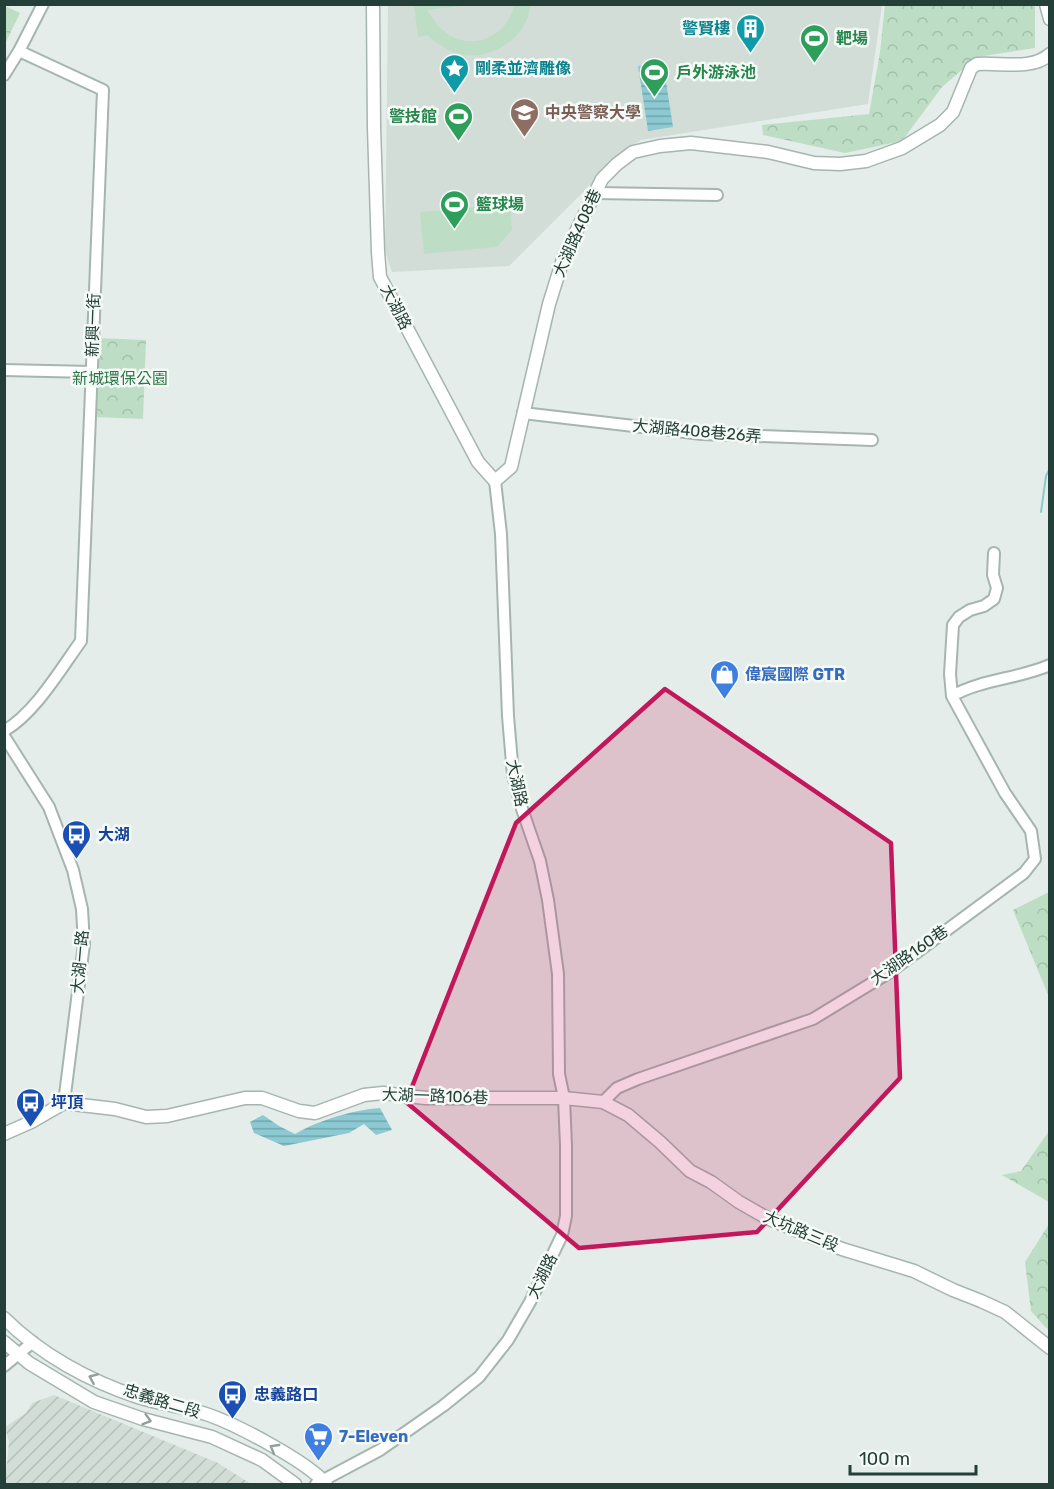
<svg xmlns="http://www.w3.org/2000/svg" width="1054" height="1489" viewBox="0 0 1054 1489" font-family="Rubik,'Noto Sans TC',sans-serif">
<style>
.built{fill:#d2ddd8}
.industrial{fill:url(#industrial-furrows)}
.grass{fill:#bddec5}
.forest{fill:url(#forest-crowns)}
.water{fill:url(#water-rules)}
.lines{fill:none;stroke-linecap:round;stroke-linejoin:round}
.stream{stroke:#8cc9d2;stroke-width:2}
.minor-casing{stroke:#a6b5b0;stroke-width:14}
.tertiary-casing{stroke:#a6b5b0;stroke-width:15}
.minor{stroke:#fff;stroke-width:10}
.tertiary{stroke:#fff;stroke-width:12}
.oneway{stroke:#919f9b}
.marked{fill:#c2185b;fill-opacity:0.2;stroke:#c2185b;stroke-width:4.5;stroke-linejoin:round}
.labels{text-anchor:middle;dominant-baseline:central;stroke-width:5;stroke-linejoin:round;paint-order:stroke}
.culture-label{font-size:16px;font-weight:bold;fill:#0d838f;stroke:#f5faf7;text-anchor:end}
.leisure-label{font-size:16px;font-weight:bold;fill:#27864d;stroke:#f5faf7;text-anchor:start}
.education-label{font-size:16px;font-weight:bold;fill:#785e54;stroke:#f5faf7;text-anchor:start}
.street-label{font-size:16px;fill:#233f37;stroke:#f5faf7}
.park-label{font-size:16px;fill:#2d7648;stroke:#f5faf7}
.shop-label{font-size:16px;font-weight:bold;fill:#366cbe;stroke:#f5faf7;text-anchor:start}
.transit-label{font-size:16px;font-weight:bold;fill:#164399;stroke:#f5faf7;text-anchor:start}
</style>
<defs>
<pattern id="industrial-furrows" width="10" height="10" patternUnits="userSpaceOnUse" patternTransform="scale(1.5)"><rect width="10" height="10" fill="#d2ddd8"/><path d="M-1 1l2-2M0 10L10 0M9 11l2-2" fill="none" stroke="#b4bfba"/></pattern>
<pattern id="forest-crowns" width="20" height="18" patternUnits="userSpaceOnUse" patternTransform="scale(1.5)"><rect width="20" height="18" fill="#bddec5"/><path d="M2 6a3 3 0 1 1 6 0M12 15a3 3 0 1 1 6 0" fill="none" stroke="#a2c0aa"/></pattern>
<pattern id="water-rules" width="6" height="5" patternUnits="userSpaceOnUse" patternTransform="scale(1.5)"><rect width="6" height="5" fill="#8cc9d2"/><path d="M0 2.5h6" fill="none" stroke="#72a5ab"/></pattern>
</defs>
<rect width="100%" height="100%" fill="#e4ede9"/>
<!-- built -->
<path class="built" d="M388,5h494l-14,99 -227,36 -15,9 -117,117 -117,6 -7,-21z"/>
<!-- industrial -->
<path class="industrial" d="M54,1395l164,68 33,21h-246l4,-42 -4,-15 21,-14 6,-10z"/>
<!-- grass -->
<path class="grass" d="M414,5h56l-43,5c5,8 11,16 18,22 27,21 63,4 69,-27h16c-1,32 -40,57 -71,49 -13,-3 -22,-11 -32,-19l-9,2z
M510,204l2,26 -15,17 -73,7 -4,-42z"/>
<!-- forest -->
<path class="forest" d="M885,5h150v43l-58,9 -35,30 -40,54 -57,12 -82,-18 -1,-10 107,-11 11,-62z
M5,6l15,7 -15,31z
M97,338l49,2 -3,79 -49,-2z
M1049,892v105l-36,-87z
M1049,1131v71l-47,-27 19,-4z
M1049,1224v107l-18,-20 -6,-49z"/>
<!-- water -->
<path class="water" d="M663,62l10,65 -25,4 -10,-65z
M380,1108l12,22 -16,5 -12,-11 -15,9 -65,13 -30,-13 -4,-11 13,-7 16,11 16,8c24,-14 58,-24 85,-26z"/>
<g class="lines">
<!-- stream -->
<path class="stream" d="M1041,512l5,-36 4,-8"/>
<defs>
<path id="minor" d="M4,75l15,-24 24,-47
M595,193l122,2
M4,370l87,2
M523,413l179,21 170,6
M952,696c30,-17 66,-17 98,-31
M4,731c31,-18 56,-61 77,-90l22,-551 -84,-39
M4,736l45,71 24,63 9,39 2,35 -20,159
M603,1102l14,-14 21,-9 175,-60 77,-47 134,-99 11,-14 -4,-28 -26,-38 -53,-97 -2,-22 3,-49 6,-8 11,-7 14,-4 10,-7 3,-11 -4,-13 1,-22
M4,1366l29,-24
M316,1484l64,-34 63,-44 36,-29 29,-37 22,-38 32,-67 4,-19v-70l-2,-48 -5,-24 -1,-100 -10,-74 -8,-39 -19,-55 -8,-31 -5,-59 -7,-182 -6,-53"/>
<path id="tertiary" d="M373,4l1,123 4,125 2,25 98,185 17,19 16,-14 38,-163 15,-48 38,-77 15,-15 16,-12 27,-6 31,-3 77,9 46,11 26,1 26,-3 36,-13 38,-23 13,-13 18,-44 6,-4c23,-2 55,7 73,-10
M1046,4l4,15
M4,1134l27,-12 33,-19 51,6 31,8 21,-1 78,-18h17l37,13 16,2 49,-18 19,-2 42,5h139l39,4 25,13 32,27 30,29 21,11 28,20 28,16 75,31 72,22 39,19 28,11 24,11 45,36
M4,1318c36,36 85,63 134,79 23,7 47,10 71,18 28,10 99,47 117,69
M4,1342l25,21 65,39 49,17 69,18 50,23 33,24"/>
</defs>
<!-- minor casing -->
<use href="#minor" class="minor-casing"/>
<!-- tertiary casing -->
<use href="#tertiary" class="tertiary-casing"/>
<!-- minor -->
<use href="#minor" class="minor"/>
<!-- tertiary -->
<use href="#tertiary" class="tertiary"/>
</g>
<!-- one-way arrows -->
<defs><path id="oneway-chevron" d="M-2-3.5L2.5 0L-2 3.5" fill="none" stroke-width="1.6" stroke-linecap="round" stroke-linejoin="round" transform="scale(1.5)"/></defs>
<g class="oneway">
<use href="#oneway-chevron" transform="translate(93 1378) rotate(-157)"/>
<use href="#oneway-chevron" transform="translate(147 1420) rotate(16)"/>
<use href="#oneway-chevron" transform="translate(274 1448) rotate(-150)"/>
</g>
<!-- marked area -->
<path class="marked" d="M665,689l226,154 9,235 -143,154 -178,16 -173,-146 110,-279z"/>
<!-- icons -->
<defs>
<symbol id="building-pin" viewBox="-11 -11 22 30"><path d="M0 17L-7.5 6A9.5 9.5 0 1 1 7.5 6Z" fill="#0f9aa8" stroke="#f5faf7"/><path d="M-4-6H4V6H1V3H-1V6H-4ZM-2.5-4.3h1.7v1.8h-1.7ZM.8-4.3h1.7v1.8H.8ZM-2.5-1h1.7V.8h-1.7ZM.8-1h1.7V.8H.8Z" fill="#fff"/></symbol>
<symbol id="stadium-pin" viewBox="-11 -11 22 30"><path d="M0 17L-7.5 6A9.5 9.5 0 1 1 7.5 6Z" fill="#2e9e5b" stroke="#f5faf7"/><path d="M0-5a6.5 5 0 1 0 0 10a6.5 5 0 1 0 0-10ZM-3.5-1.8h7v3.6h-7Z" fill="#fff"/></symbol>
<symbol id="sight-pin" viewBox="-11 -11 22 30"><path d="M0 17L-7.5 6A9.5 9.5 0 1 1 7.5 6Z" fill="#0f9aa8" stroke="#f5faf7"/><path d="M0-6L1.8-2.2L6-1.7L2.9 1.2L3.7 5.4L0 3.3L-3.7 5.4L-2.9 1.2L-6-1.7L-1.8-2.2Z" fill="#fff"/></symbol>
<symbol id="university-pin" viewBox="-11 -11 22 30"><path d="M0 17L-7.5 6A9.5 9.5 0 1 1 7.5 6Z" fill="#8d6e63" stroke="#f5faf7"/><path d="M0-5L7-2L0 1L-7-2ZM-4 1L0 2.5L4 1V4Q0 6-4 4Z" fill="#fff"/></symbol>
<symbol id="shop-pin" viewBox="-11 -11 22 30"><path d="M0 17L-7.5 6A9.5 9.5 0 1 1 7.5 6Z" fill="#3f7fe0" stroke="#f5faf7"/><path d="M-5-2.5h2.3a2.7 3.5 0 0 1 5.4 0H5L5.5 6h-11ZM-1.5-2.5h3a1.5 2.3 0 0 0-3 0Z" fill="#fff"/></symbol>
<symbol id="bus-pin" viewBox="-11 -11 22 30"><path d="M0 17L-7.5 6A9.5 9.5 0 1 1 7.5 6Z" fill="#1a4fb4" stroke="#f5faf7"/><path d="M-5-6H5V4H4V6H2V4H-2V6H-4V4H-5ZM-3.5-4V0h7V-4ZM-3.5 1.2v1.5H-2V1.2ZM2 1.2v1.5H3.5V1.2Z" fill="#fff"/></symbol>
<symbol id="supermarket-pin" viewBox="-11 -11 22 30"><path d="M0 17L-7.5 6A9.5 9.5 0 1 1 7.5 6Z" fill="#3f7fe0" stroke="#f5faf7"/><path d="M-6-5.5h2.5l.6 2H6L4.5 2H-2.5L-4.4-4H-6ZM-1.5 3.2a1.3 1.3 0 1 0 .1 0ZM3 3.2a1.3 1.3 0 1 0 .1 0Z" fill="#fff"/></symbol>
</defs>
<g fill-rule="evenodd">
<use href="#building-pin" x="734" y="12" width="33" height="45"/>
<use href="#stadium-pin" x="798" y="22" width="33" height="45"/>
<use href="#sight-pin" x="438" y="52" width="33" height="45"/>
<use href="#stadium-pin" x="638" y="56" width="33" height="45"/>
<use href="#university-pin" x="508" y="96" width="33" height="45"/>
<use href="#stadium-pin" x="442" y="100" width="33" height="45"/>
<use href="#stadium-pin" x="438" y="188" width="33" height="45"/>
<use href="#shop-pin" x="708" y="658" width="33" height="45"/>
<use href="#bus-pin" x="60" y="818" width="33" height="45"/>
<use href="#bus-pin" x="14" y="1086" width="33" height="45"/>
<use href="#bus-pin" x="216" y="1378" width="33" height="45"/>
<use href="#supermarket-pin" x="302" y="1420" width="33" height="45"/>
</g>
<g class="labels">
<!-- culture labels -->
<g class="culture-label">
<text x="730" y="28">警賢樓</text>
<text x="475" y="68" text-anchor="start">剛柔並濟雕像</text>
</g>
<!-- leisure labels -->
<g class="leisure-label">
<text x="836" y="38">靶場</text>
<text x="676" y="72">戶外游泳池</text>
<text x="437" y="116" text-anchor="end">警技館</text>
<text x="476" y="204">籃球場</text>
</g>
<!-- education labels -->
<g class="education-label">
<text x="545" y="112">中央警察大學</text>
</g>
<!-- street labels -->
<g class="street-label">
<text transform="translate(577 233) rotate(-66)">大湖路408巷</text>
<text transform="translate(396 307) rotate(63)">大湖路</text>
<text transform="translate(93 325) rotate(-88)">新興一街</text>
<text transform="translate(697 431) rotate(5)">大湖路408巷26弄</text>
<text transform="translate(517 783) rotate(78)">大湖路</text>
<text transform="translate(909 955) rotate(-35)">大湖路160巷</text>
<text transform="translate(80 962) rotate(-85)">大湖一路</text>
<text transform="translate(435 1096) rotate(2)">大湖一路106巷</text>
<text transform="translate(801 1231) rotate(23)">大坑路三段</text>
<text transform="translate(542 1276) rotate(-64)">大湖路</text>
<text transform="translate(162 1401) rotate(17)">忠義路二段</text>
</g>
<!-- park labels -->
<g class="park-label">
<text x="120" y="378">新城環保公園</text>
</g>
<!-- shop labels -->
<g class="shop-label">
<text x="745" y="674">偉宸國際 GTR</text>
<text x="339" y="1436">7-Eleven</text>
</g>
<!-- transit labels -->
<g class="transit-label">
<text x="98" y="834">大湖</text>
<text x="51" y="1102">坪頂</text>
<text x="254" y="1394">忠義路口</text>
</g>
</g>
<!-- border -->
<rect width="1054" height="1489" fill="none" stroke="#233f37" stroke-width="12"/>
<!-- scale -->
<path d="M850 1465v9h126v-9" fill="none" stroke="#233f37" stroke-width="3"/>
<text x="859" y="1465" font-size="18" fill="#233f37" stroke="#f5faf7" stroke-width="4.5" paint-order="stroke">100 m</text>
</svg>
